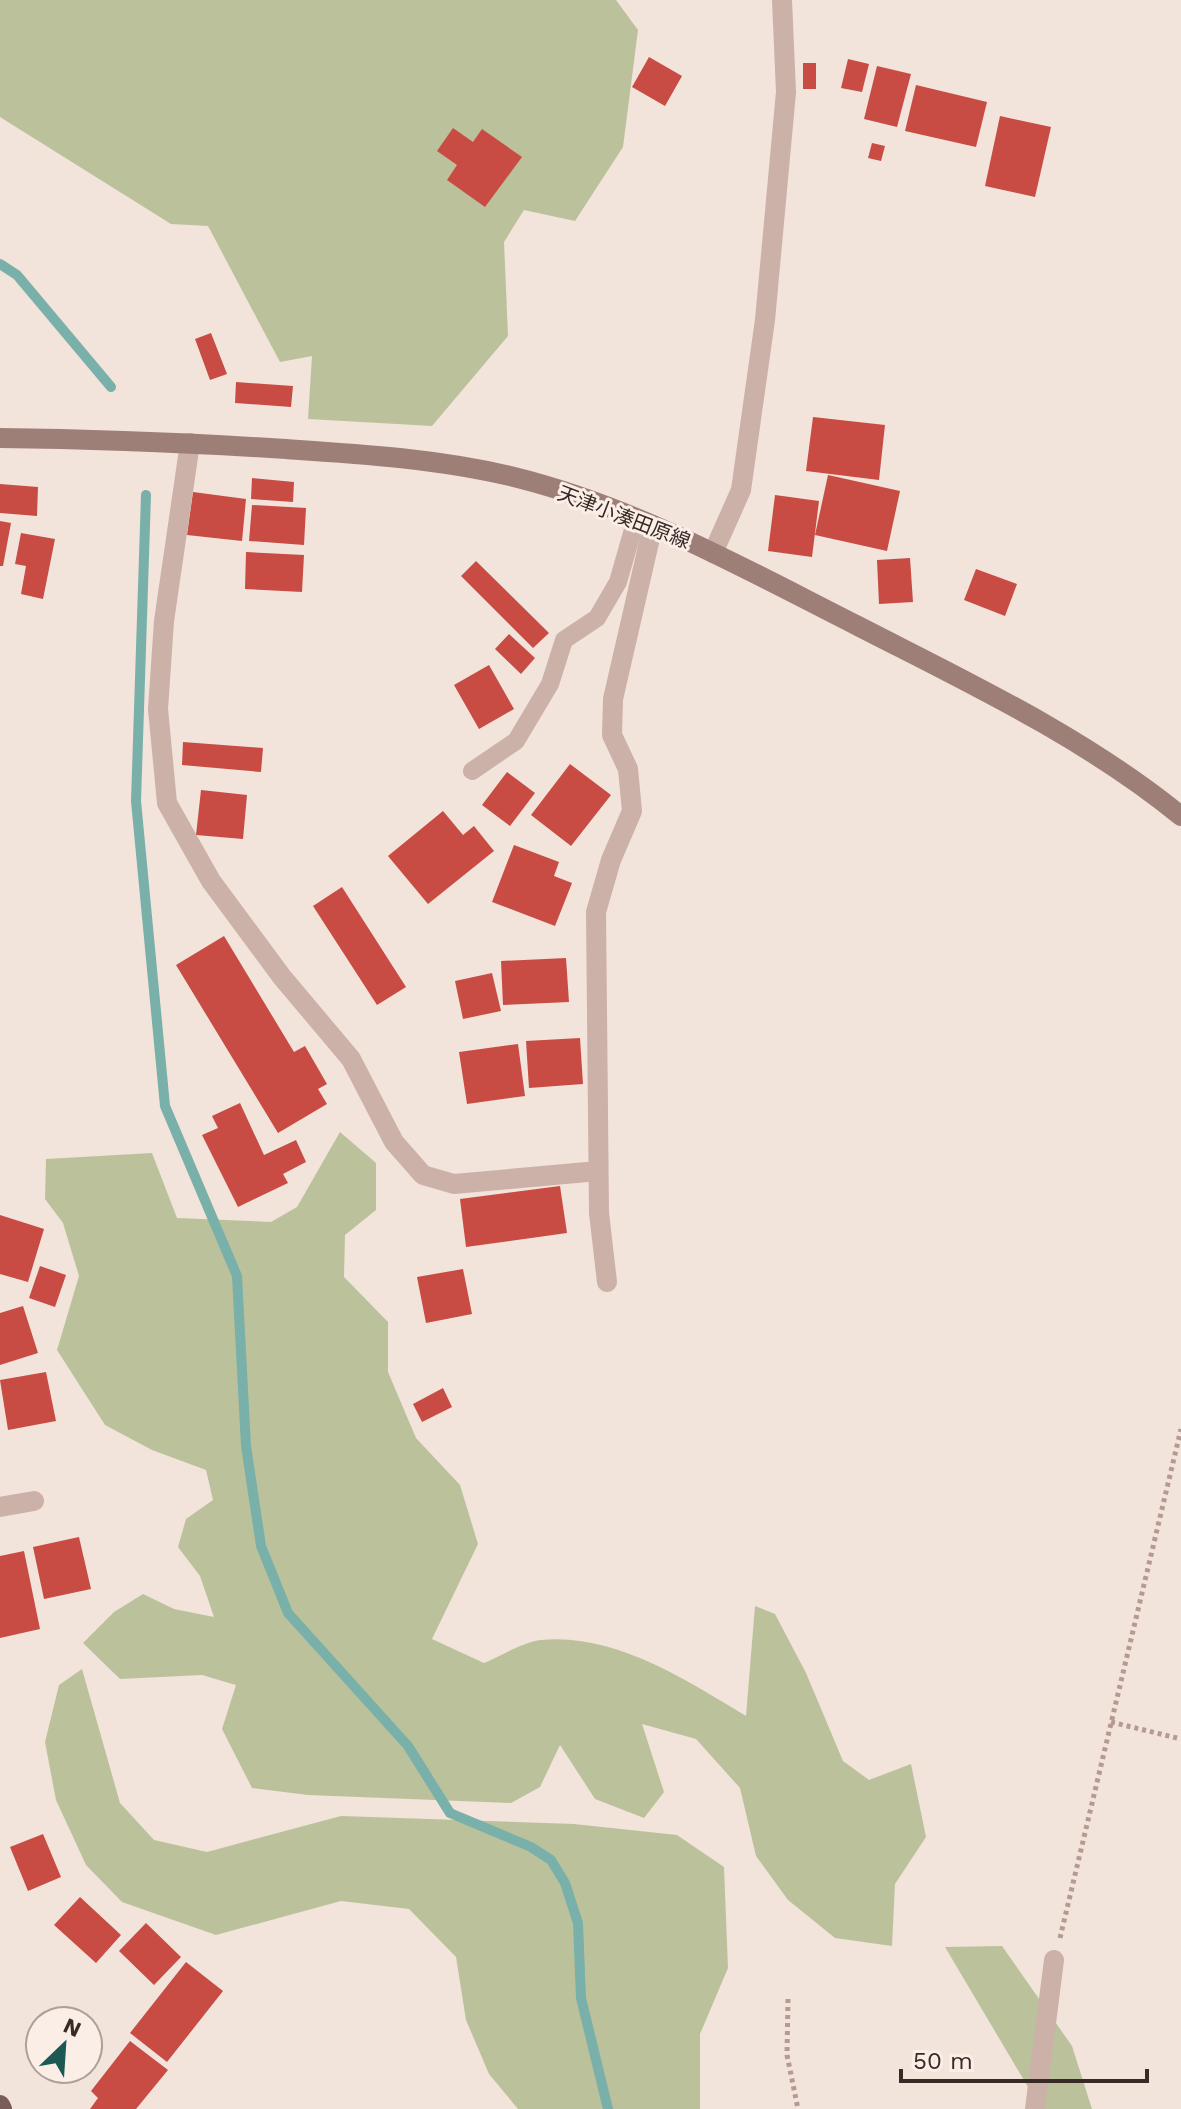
<svg xmlns="http://www.w3.org/2000/svg" width="1181" height="2109" viewBox="0 0 1181 2109" font-family="'Work Sans','Noto Sans JP',sans-serif">
<style>
.green{fill:#bbc29b}
.lines{fill:none;stroke-linecap:round;stroke-linejoin:round}
.stream{stroke:#79b0a9;stroke-width:10}
.building{fill:#c84c43}
.path{stroke:#b69a91;stroke-width:5;stroke-dasharray:4 4;stroke-linecap:butt}
.lane{stroke:#cbb1a7;stroke-width:18}
.street{stroke:#cbb1a7;stroke-width:20}
.secondary{stroke:#9e7f78;stroke-width:20}
.primary{stroke:#795d58;stroke-width:20}
.labels{text-anchor:middle;dominant-baseline:central;stroke-width:6;stroke-linejoin:round;paint-order:stroke}
.street-label{font-size:20px;fill:#372a27;stroke:#faeee7}
</style>
<rect width="100%" height="100%" fill="#f2e3db"/>
<!-- green -->
<path class="green" d="M0,0h616l22,30 -15,117 -48,74 -51,-11 -20,32 4,94 -76,90 -124,-7 4,-63 -32,6 -72,-136 -37,-2 -171,-107z
M340,1132l36,31v47l-31,25 -1,42 44,45v50l28,66 44,47 18,59 -46,95 52,24c17,-7 39,-21 57,-23 74,-7 145,40 205,76l9,-110 20,8 31,59 37,88 26,19 42,-16 15,73 -31,47 -3,62 -57,-8 -47,-38 -32,-44 -16,-68 -44,-49 -54,-15 22,68 -20,26 -49,-19 -35,-54 -20,42 -29,16 -203,-8 -56,-7 -30,-59 14,-44 -34,-10 -82,4 -37,-36 31,-31 29,-18 31,15 40,8 -14,-41 -22,-29 8,-28 27,-19 -7,-30 -54,-20 -47,-25 -48,-75 22,-74 -16,-53 -18,-24 1,-40 106,-6 25,65 94,4 26,-15z
M82,1669l38,134 34,37 53,12 134,-36 233,8 103,11 47,32 4,101 -28,66v75h-182l-29,-35 -23,-54 -10,-63 -47,-48 -68,-8 -125,34 -94,-33 -36,-37 -30,-65 -11,-58 14,-57z
M1002,1946l70,100 20,63h-51l-96,-162z"/>
<g class="lines">
<!-- stream -->
<path class="stream" d="M0,264l17,11 94,112
M146,495l-10,306 29,305 72,170 9,170 15,100 27,67 120,133 42,67 81,34 20,13 14,23 13,40 3,75 27,111"/>
</g>
<!-- building -->
<path class="building" d="M649,57l33,19 -17,30 -33,-19z
M848,59l21,5 -7,28 -21,-4z
M803,63h13v26h-13z
M877,66l34,8 -14,53 -33,-8z
M916,85l71,17 -11,45 -71,-16z
M1000,116l51,11 -16,70 -50,-11z
M453,128l20,14 9,-13 40,28 -37,50 -38,-27 10,-15 -20,-14z
M872,143l13,3 -4,15 -13,-3z
M211,333l16,41 -17,6 -15,-41z
M236,382l57,4 -2,21 -56,-4z
M813,417l72,8 -6,55 -73,-9z
M828,475l72,16 -13,60 -72,-16z
M252,478l42,4 -1,20 -42,-3z
M0,484l38,3 -1,29 -37,-3z
M193,492l53,7 -4,42 -55,-6z
M775,495l44,6 -7,56 -44,-6z
M252,505l54,3 -2,37 -55,-4z
M0,521l11,2 -8,43h-3z
M21,533l34,6 -12,60 -22,-5 5,-28 -11,-2z
M246,552l58,3 -2,37 -57,-3z
M910,558l3,44 -34,2 -2,-44z
M476,561l73,72 -16,15 -72,-72z
M976,569l41,15 -12,32 -41,-16z
M509,634l26,24 -14,16 -26,-25z
M489,665l25,44 -35,20 -25,-44z
M183,742l80,6 -2,24 -79,-7z
M570,764l41,31 -40,51 -40,-31z
M507,772l28,21 -25,33 -28,-21z
M201,790l46,5 -4,44 -47,-4z
M443,811l20,24 11,-9 20,25 -66,53 -40,-48z
M514,845l45,17 -5,14 18,7 -17,43 -63,-24z
M342,887l64,100 -29,18 -64,-99z
M224,936l70,116 11,-6 22,38 -9,5 9,15 -49,29 -102,-168z
M566,958l3,44 -66,3 -2,-44z
M492,973l9,38 -38,8 -8,-38z
M580,1038l3,46 -54,4 -3,-47z
M518,1044l7,52 -58,8 -8,-52z
M240,1103l24,52 32,-15 10,22 -23,12 5,9 -50,24 -36,-72 16,-7 -6,-12z
M560,1186l7,47 -101,14 -6,-48z
M0,1215l44,14 -16,53 -28,-8z
M40,1266l26,9 -11,32 -26,-9z
M463,1269l9,45 -46,9 -9,-46z
M23,1306l15,47 -38,12v-52z
M46,1372l10,49 -48,9 -8,-50z
M443,1388l9,19 -30,15 -9,-18z
M79,1537l12,52 -47,10 -11,-52z
M24,1551l16,78 -40,9v-82z
M43,1834l18,43 -33,14 -18,-44z
M80,1897l41,38 -25,28 -42,-38z
M146,1923l35,34 -27,28 -35,-34z
M186,1962l37,29 -56,71 -37,-29z
M130,2041l38,29 -32,39h-46l8,-11 -7,-7z"/>
<g class="lines">
<!-- path -->
<path class="path" d="M1111,1722l70,17
M1060,1938l121,-509
M788,1999l-1,56 11,54"/>
<!-- lane -->
<path class="lane" d="M472,771l44,-30 34,-57 14,-44 33,-22 21,-36 18,-63"/>
<!-- street -->
<path class="street" d="M190,443l-26,178 -6,88 9,94 44,78 71,96 69,82 43,83 29,33 31,9 144,-13
M713,553l28,-63 24,-170 21,-228 -4,-92
M607,1282l-8,-69 -3,-301 15,-52 21,-49 -4,-42 -16,-34 1,-36 40,-174
M0,1507l34,-6
M1035,2109l19,-149"/>
<!-- secondary -->
<path class="secondary" d="M0,438c96,1 191,5 286,11 76,5 154,10 228,28 122,30 233,93 344,149 111,57 226,111 323,190"/>
<!-- primary -->
<path class="primary" d="M0,2105l2,4"/>
</g>
<g class="labels">
<!-- street labels -->
<g class="street-label">
<text transform="translate(624 517) rotate(21)">天津小湊田原線</text>
</g>
</g>
<!-- north arrow -->
<g transform="translate(64 2045) rotate(25)"><circle r="38" fill="#faeee7" stroke="#aca09a" stroke-width="2"/>
<path d="M0-6L14 30L0 20L-14 30Z" fill="#1c5952"/>
<text y="-12" font-size="22" font-weight="bold" text-anchor="middle" fill="#372a27">N</text>
</g>
<!-- scale -->
<path d="M901 2069v12h246v-12" fill="none" stroke="#372a27" stroke-width="4"/>
<text x="913" y="2069" font-size="24" fill="#372a27" stroke="#faeee7" stroke-width="6" paint-order="stroke">50 m</text>
</svg>
